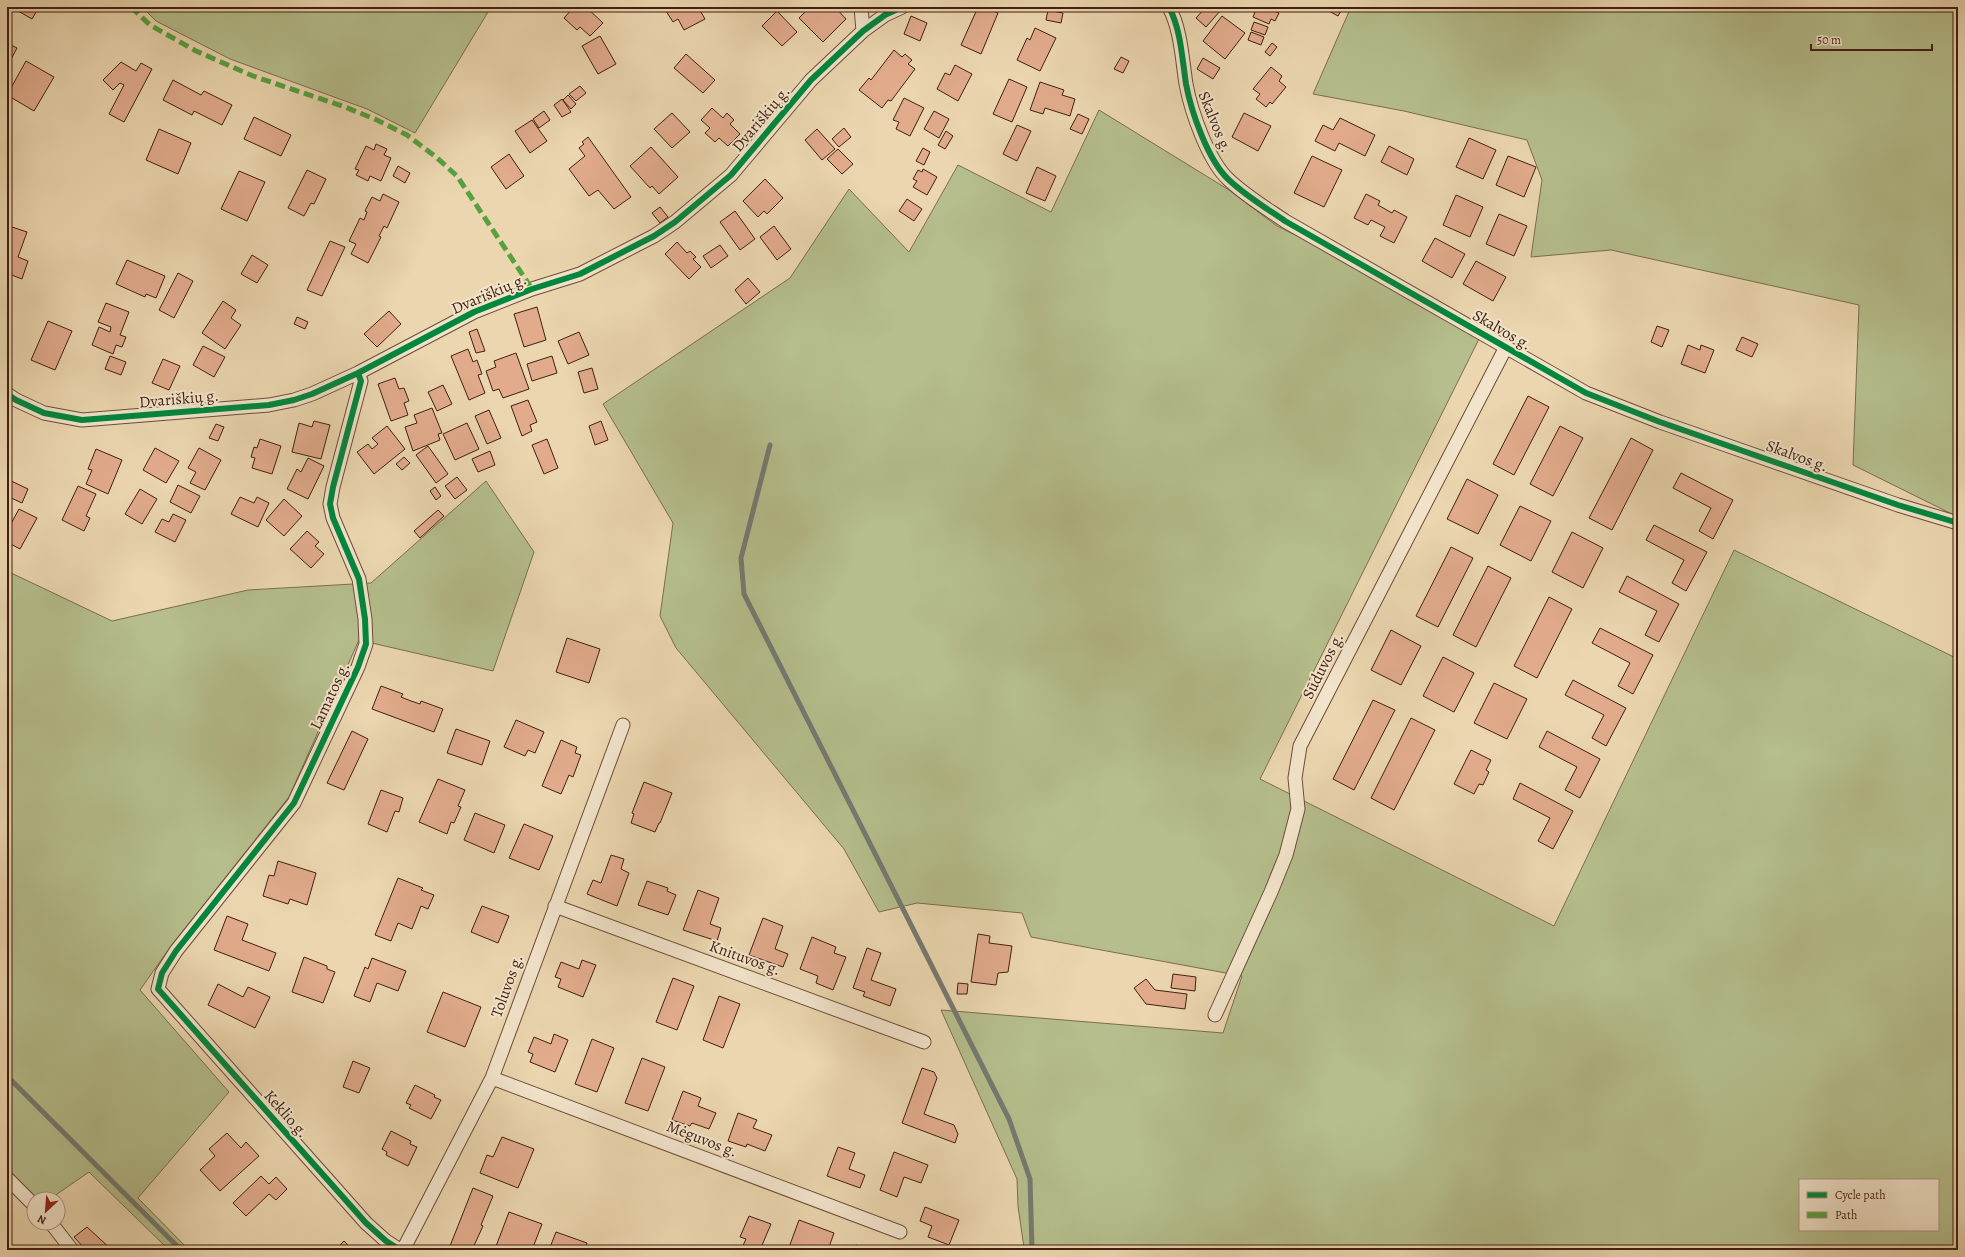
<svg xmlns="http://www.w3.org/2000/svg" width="1965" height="1257" viewBox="0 0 1965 1257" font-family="Alegreya,serif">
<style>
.green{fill:#b5be8c;stroke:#7b6e4e;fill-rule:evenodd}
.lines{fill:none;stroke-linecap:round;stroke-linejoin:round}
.stream{stroke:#767a72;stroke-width:5}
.building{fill:#e1ab8c;stroke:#411f11}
.minor-casing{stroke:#6c4d38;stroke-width:15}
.minor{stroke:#f2e4cb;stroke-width:13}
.quiet{stroke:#55a23f;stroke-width:5;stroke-dasharray:10 5;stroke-linecap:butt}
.cycleway-casing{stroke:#f2e4cb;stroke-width:8}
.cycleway{stroke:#00873e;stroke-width:6}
.labels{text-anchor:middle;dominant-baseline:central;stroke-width:4;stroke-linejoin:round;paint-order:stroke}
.street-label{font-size:16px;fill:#411f11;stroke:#f2e4cb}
</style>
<rect width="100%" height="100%" fill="#ebd6af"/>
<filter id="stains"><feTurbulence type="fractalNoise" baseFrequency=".005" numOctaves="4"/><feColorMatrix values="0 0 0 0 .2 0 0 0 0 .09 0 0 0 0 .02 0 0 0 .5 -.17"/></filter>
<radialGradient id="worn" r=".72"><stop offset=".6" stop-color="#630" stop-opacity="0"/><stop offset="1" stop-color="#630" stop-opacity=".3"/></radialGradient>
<!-- green -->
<path class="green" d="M142,7h349l-76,126 -48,-24 -137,-50 -74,-38z
M1351,7h607v510l-105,-52 6,-160 -248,-55 -80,7 11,-77 -15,-40 -123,-29 -91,-17z
M1099,110l130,80 48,36 55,27 149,82 -221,444 294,147 180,-376 224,109v576l-7,15h-929l2,-2 -6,-42 -1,-27 -76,-169 282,23 19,-57 -211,-39 -9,-24 -105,-10 -38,9 -35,-63 -168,-201 -16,-32 13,-93 -70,-119 187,-126 59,-89 60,63 49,-87 93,47zM1800,1180h138v50h-138z
M486,481l48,71 -41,119 -134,-31 -70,157 -118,149 -31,44 89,102 -91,106 51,52h-20l-80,-78 -39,27h-13l-30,-31v-597l105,50 136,-31 123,-7z"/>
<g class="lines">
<!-- stream -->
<path class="stream" d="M770,445l-29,113 3,36 265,525 21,60 2,71
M7,1076l174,174"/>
</g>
<!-- building -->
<path class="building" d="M11,7h28l-7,12z
M574,7h12l17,16 -13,13 -10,-9 -3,3 -13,-12z
M671,7h27l7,12 -21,11 -6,-11 -5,3 -7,-11z
M810,7h25l11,12 -23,23 -24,-24z
M978,7h7l13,6 -17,41 -20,-9z
M1206,7h11l4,3 -15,17 -10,-9z
M1257,7h19l-2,4 5,2 -4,8 -4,-2 -2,5 -16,-7z
M1328,7h9l5,2 -4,7 -11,-6z
M1048,10l15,3 -2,10 -15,-3z
M777,11l20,21 -15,14 -20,-20z
M911,16l16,7 -7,18 -16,-7z
M1222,16l23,17 -20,26 -22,-18z
M1254,22l14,5 -3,8 -14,-5z
M1035,28l21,10 -16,33 -23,-11 10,-22 3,2z
M1251,32l13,5 -3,8 -13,-5z
M600,36l16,28 -18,10 -16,-28z
M7,43l10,5 -10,19z
M1272,43l5,4 -7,9 -5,-4z
M894,50l8,7 3,-3 7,6 -4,4 7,5 -24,32 -3,-1 -6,8 -23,-18 10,-12 2,2z
M686,54l29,26 -12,13 -29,-25z
M1121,57l8,4 -6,12 -9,-4z
M1203,58l17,10 -7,11 -16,-10z
M26,61l28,16 -20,34 -27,-16z
M121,62l15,9 5,-8 11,6 -28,53 -15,-8 15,-29 -4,-2 -7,7 -10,-10z
M955,65l17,9 -14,27 -21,-12 8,-16 5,2z
M1271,67l11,9 -3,5 7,6 -14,17 -2,-2 -4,5 -10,-8 4,-5 -7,-5z
M1009,79l18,8 -15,35 -19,-8z
M173,80l28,15 3,-4 28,14 -10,20 -28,-14 -2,4 -29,-15z
M1040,82l24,8 -2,5 13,4 -5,17 -25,-8 -2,6 -13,-4z
M580,86l6,7 -10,8 -7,-7z
M568,95l8,9 -5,5 -8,-9z
M904,98l20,10 -14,28 -14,-7 3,-7 -6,-2z
M562,99l9,13 -9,5 -8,-12z
M712,108l11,10 4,-5 7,7 -4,4 10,10 -12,12 -9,-8 -4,4 -10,-9 5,-5 -9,-8z
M544,111l6,9 -11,8 -6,-9z
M934,111l15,8 -10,19 -15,-9z
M672,113l18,19 -18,16 -18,-19z
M1244,113l27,13 -13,25 -26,-14z
M1078,114l11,5 -7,15 -12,-5z
M254,117l37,18 -10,21 -37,-17z
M1340,118l35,17 -10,21 -26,-13 -4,8 -20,-10 8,-16 10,5z
M532,120l15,21 -17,12 -15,-22z
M1017,125l14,6 -14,30 -14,-7z
M844,128l7,9 -12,10 -7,-8z
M159,129l32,14 -13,31 -32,-14z
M817,129l18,20 -13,11 -17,-20z
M946,131l7,5 -8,13 -7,-4z
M588,137l43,60 -17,12 -16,-19 -9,6 -20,-27 16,-13 -6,-8 5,-4 -2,-2z
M1469,138l27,12 -13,29 -27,-12z
M376,144l11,5 -3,6 7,3 -10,23 -11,-5 -2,5 -12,-6 3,-5 -4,-1 11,-23 8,4z
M1389,146l25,13 -7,16 -26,-13z
M651,147l27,30 -19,17 -7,-8 -2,2 -20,-22z
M923,148l7,4 -6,13 -8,-4z
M838,149l15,15 -11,10 -15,-15z
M509,154l15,22 -18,13 -15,-22z
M1312,156l30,14 -18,37 -30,-14z
M1508,156l28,11 -12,30 -28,-12z
M398,166l12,7 -5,10 -12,-7z
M1037,167l19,9 -11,25 -19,-8z
M923,169l14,8 -10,18 -14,-8 4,-6 -4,-2 5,-9 4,2z
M307,170l19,9 -12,25 -3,-1 -7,13 -16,-8z
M239,171l26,11 -18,39 -26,-12z
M765,179l18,19 -16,16 -3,-3 -6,6 -15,-16z
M383,194l16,8 -12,26 -3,-2 -5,10 2,1 -13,26 -17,-9 5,-10 -7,-3 11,-23 4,2 3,-8 -2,-1 7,-14 8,4z
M1366,194l14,7 -2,4 14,8 2,-3 13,7 -13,26 -14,-7 5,-9 -14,-7 -3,5 -14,-7z
M1456,195l27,12 -13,30 -27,-12z
M907,199l15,10 -8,12 -15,-10z
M660,207l8,10 -8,6 -8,-10z
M735,211l20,28 -15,11 -20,-28z
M1499,214l28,12 -13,30 -28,-12z
M9,226l18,6 -9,25 10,4 -6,18 -13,-5 1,-2 -3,-1v-39z
M774,226l17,23 -14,11 -17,-23z
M1435,238l30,16 -13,24 -30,-17z
M330,241l15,6 -23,49 -15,-6z
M677,242l10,11 3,-2 6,6 -3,2 8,8 -12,12 -24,-25z
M720,245l8,11 -17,12 -8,-12z
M252,255l16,10 -11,18 -16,-9z
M127,260l38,16 -9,22 -10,-4 -1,3 -29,-13z
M1476,261l30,16 -13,24 -30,-17z
M178,273l15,8 -19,37 -15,-8z
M748,278l12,14 -14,12 -11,-14z
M223,301l13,9 -5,8 10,7 -16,24 -23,-16z
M106,303l23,9 -9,23 6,2 -4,10 -6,-2 -3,9 -21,-9 7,-18 11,5 1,-5 -13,-5z
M537,307l9,33 -22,7 -10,-33z
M389,311l12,13 -24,23 -13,-13z
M297,317l11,5 -3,7 -11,-5z
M48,321l24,10 -17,39 -24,-10z
M1657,326l12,4 -7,17 -11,-5z
M477,329l8,22 -9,2 -7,-21z
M579,332l10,23 -21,9 -10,-23z
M1742,337l16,7 -6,13 -16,-7z
M1688,345l12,5 1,-5 13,5 -9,23 -24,-9z
M203,346l22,11 -11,20 -21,-12z
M468,349l5,13 4,-2 5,14 -4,1 7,18 -16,7 -18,-44z
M516,353l13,36 -26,9 -4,-9 -6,2 -7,-20 10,-4 -2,-6z
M110,356l16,6 -5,13 -16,-6z
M552,356l5,17 -25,8 -5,-17z
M163,359l17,7 -11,24 -17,-7z
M592,368l6,21 -14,4 -6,-21z
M395,378l4,11 5,-1 5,13 -5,2 4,12 -17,6 -13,-37z
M443,385l9,19 -15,7 -9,-19z
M1528,396l21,11 -35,68 -21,-11z
M528,400l9,22 -7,3 2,6 -10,5 -11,-30z
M432,408l10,25 -4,1 2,6 -27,11 -8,-24 12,-4 -3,-8z
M489,410l12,28 -14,6 -12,-28z
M314,421l16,4 -9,34 -29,-7 7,-29 13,4z
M601,421l7,19 -13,5 -6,-19z
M467,423l12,26 -24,11 -12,-26z
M216,424l8,3 -6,14 -9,-3z
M387,426l18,23 -31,25 -17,-22 11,-8 4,5 6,-5 -6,-6z
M1560,426l23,12 -30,58 -23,-12z
M1631,438l22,12 -41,80 -23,-12z
M260,439l21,7 -9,28 -20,-6 3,-10 -4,-1 3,-10 3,1z
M547,439l11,29 -14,6 -12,-29z
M428,446l20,28 -12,9 -20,-28z
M155,448l24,13 -13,22 -23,-13z
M199,448l22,12 -16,30 -15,-7 6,-11 -8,-4z
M96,449l26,11 -14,34 -22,-10 6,-14 -4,-1z
M490,451l5,14 -17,7 -6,-13z
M404,457l6,6 -8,7 -6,-6z
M308,458l16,8 -16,33 -21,-10 10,-20 4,3z
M1681,473l52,27 -20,39 -14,-8 12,-23 -38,-20z
M457,477l10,13 -12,9 -10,-13z
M7,479l21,10 -6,14 -15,-7z
M1467,479l31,16 -20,39 -31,-15z
M178,485l22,11 -9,17 -21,-11z
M78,486l18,8 -10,22 4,2 -6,13 -22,-11z
M435,487l6,9 -5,4 -6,-9z
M140,489l17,10 -15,25 -17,-10z
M240,497l14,6 3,-6 12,6 -11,24 -27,-13z
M284,499l18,17 -18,20 -18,-16z
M1520,506l31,15 -20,40 -31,-16z
M19,509l18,9 -17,31 -13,-7v-11z
M438,510l6,6 -24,22 -6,-7z
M173,514l13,6 -11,22 -20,-10 7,-13 7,3z
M1654,525l53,27 -21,39 -14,-8 12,-23 -38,-20z
M307,531l12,11 -4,4 9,8 -13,14 -21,-19z
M1572,532l31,16 -20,40 -31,-16z
M1451,547l22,11 -35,69 -22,-11z
M1488,566l23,12 -35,69 -23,-12z
M1627,576l52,28 -20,38 -14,-7 12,-24 -38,-19z
M1549,597l23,12 -35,69 -23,-12z
M1600,628l53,27 -20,39 -15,-8 12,-23 -38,-20z
M1391,630l30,16 -20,39 -30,-15z
M567,638l33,11 -11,34 -33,-11z
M1443,657l31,16 -20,39 -31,-16z
M1573,680l53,28 -20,38 -14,-8 12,-23 -39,-20z
M1494,683l33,16 -20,40 -33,-16z
M381,686l22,8 -2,3 10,4 9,3 1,-3 22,8 -9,23 -62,-23z
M1373,700l22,10 -41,80 -21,-11z
M1411,718l24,12 -41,80 -23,-12z
M516,720l28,12 -9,21 -7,-3 -3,6 -21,-9z
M456,729l34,12 -8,24 -35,-12z
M352,731l16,8 -24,51 -17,-7z
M1547,731l53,28 -20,39 -15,-8 12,-23 -38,-20z
M561,740l16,7 -2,6 6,2 -8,22 -4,-2 -8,19 -19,-8z
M1471,750l20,10 -5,10 3,2 -6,13 -4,-1 -5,10 -20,-10z
M438,779l27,11 -7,16 3,1 -7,16 -3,-1 -4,12 -28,-12z
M644,782l28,11 -12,30h-1l-4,9 -24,-9 3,-9 -2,-1z
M1520,783l53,28 -20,38 -15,-8 12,-23 -37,-19z
M381,790l22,8 -4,14 -4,-1 -8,21 -19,-8z
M475,813l30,12 -11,28 -30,-13z
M524,824l29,12 -14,34 -30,-12z
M611,855l13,4 -3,10 8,4 -12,33 -30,-12 6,-14 8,3z
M278,861l38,12 -9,32 -17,-6 -2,5 -25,-8 6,-21 5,1z
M398,878l25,10 -2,2 13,5 -6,14 -7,-3 -9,23 -14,-6 -7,18 -16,-6z
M647,881l21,7 -1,3 9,4 -8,20 -30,-10z
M698,890l21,8 -9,26 11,4 -4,13 -34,-11z
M482,906l27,10 -11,27 -27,-11z
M227,916l21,8 -6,16 34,13 -7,18 -55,-21z
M763,918l20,8 -8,23 13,5 -5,13 -34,-12z
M978,934l12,2 -1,7 23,3 -4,26 -10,1 -2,12 -25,-3z
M812,937l24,10 -2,6 12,4 -13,33 -17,-7 2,-7 -18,-7z
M867,948l14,5 -10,27 25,9 -6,17 -27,-10 2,-4 -12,-4z
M304,957l23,9v3l8,3 -12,31 -31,-11z
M372,958l34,13 -8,20 -21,-8 -7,19 -16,-6 11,-29 3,2z
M582,960l14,5 -13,32 -25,-10 3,-8 -6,-2 6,-15 18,7z
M1173,974l23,3 -1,14 -24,-3z
M673,978l21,8 -17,44 -21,-8z
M1146,979l9,11 32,4 -2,15 -39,-5 -12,-16z
M958,983l10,1 -1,10h-10z
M218,984l25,13 5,-10 22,10 -15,31 -47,-23z
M443,992l38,15 -16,40 -38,-15z
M719,996l21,8 -17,44 -20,-8z
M554,1034l14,6 -13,32 -25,-10 3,-8 -5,-2 6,-15 17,7z
M592,1039l22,9 -17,44 -22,-8z
M642,1058l23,9 -17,44 -23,-8z
M353,1061l17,7 -11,25 -16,-6z
M922,1068l12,4 3,6 -13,36 30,11 4,9 -3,9 -53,-20z
M415,1085l20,10 -1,2 7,3 -10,19 -22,-11 2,-3 -5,-2z
M683,1091l18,7 -3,8 18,7 -7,16 -17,-6 -2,3 -18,-6z
M738,1113l19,7 -4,8 19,7 -7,16 -18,-7 -1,3 -18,-6z
M391,1131l20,10 -1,3 7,3 -9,19 -22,-11 1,-3 -5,-3z
M227,1133l14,15 5,-6 13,14 -39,35 -20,-21 15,-14 -6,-7z
M502,1137l32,12 -16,39 -38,-15 7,-18 6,2z
M838,1147l17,6 -6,16 16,6 -5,13 -33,-12z
M894,1152l34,13 -7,18 -17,-6 -7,20 -17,-7z
M261,1176l8,8 7,-7 11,12 -11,11 -7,-6 -23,22 -13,-13z
M473,1188l20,8 -12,29 2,1 -11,24h-13l-9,-4z
M925,1207l34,13 -10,25 -21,-8 4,-11 -12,-5z
M509,1212l33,12 -10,26 -37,-1z
M749,1216l22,8 -11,26h-19l5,-11 -6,-2z
M799,1220l35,13 -6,17h-40z
M87,1227l25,23h-26l-12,-13z
M556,1232l31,11 -3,7h-35z
M344,1241l9,9h-18z
M856,1245l13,5h-14z"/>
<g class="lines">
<defs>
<path id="minor" d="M861,7l2,24
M1169,7c12,23 13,51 17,77 5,27 22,77 43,96 17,16 37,28 56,41l301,172 74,29 238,83 60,18
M358,373l3,8 -28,106 -3,17 3,14 26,61 6,40 1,25 -8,23 -64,136 -118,148 -14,22 -4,16 208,234 20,18 14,9
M7,394l9,6 28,13 38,7 187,-15 25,-5 18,-6 46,-21 116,-61 58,-23 48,-15 74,-38 21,-14 56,-47 80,-95 52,-49 22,-16 17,-8
M555,906l369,136
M1215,1015l56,-123 15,-37 12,-46 -3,-31 5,-32 206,-399
M492,1078l408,154
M7,1178l27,27
M51,1223l21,27
M403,1250l89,-172 131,-353"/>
</defs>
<!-- minor casing -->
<use href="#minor" class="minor-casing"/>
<!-- minor -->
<use href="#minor" class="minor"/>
<!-- quiet -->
<path class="quiet" d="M131,7l19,18 46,26 57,25 92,31 32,13 30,15 29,22 21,19 75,113"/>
<defs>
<path id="cycleway" d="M1169,7c12,23 13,51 17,77 5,27 22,77 43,96 17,16 37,28 56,41l301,172 74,29 238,83 60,18
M358,373l3,8 -28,106 -3,17 3,14 26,61 6,40 1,25 -8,23 -64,136 -118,148 -14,22 -4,16 208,234 20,18 14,9
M7,394l9,6 28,13 38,7 187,-15 25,-5 18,-6 46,-21 116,-61 58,-23 48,-15 74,-38 21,-14 56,-47 80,-95 52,-49 22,-16 17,-8"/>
</defs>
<!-- cycleway casing -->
<use href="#cycleway" class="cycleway-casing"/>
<!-- cycleway -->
<use href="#cycleway" class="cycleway"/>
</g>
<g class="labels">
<!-- street labels -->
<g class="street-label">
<text transform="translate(761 119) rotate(-50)">Dvariškių g.</text>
<text transform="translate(1215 122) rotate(68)">Skalvos g.</text>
<text transform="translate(489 294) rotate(-23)">Dvariškių g.</text>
<text transform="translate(1502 330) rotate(30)">Skalvos g.</text>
<text transform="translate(179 399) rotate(-5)">Dvariškių g.</text>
<text transform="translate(1797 456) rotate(20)">Skalvos g.</text>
<text transform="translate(1323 666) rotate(-63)">Sūduvos g.</text>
<text transform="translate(330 696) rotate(-65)">Lamatos g.</text>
<text transform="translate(745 958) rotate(20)">Knituvos g.</text>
<text transform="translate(507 986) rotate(-70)">Toluvos g.</text>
<text transform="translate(286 1114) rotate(48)">Keklio g.</text>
<text transform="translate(702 1139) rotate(21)">Mėguvos g.</text>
</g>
</g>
<!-- margin -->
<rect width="1965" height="1257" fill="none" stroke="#ebd6af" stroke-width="24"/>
<rect x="8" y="8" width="1949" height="1241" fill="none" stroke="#411f11" stroke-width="2"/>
<rect x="12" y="12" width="1941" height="1233" fill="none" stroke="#411f11"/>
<!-- legend -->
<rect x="1799" y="1179" width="140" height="52" fill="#f2e4cb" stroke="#ab9581"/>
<rect x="1807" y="1192" width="20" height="6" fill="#00873e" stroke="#ab9581"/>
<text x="1835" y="1199" font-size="12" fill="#411f11">Cycle path</text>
<rect x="1807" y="1212" width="20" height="6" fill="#55a23f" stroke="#ab9581"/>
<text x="1835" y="1219" font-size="12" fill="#411f11">Path</text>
<!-- north arrow -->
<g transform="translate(46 1211) rotate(206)"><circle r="19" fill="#f2e4cb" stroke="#ab9581"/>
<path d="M0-3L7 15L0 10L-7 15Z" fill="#8f2418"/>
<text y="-6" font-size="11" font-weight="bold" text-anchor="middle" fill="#411f11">N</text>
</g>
<!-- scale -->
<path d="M1811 44v6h121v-6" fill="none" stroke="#411f11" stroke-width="2"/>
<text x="1817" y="44" font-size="12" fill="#411f11" stroke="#f2e4cb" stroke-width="3" paint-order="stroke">50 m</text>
<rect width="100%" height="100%" filter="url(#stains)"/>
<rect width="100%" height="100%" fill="url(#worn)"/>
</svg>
